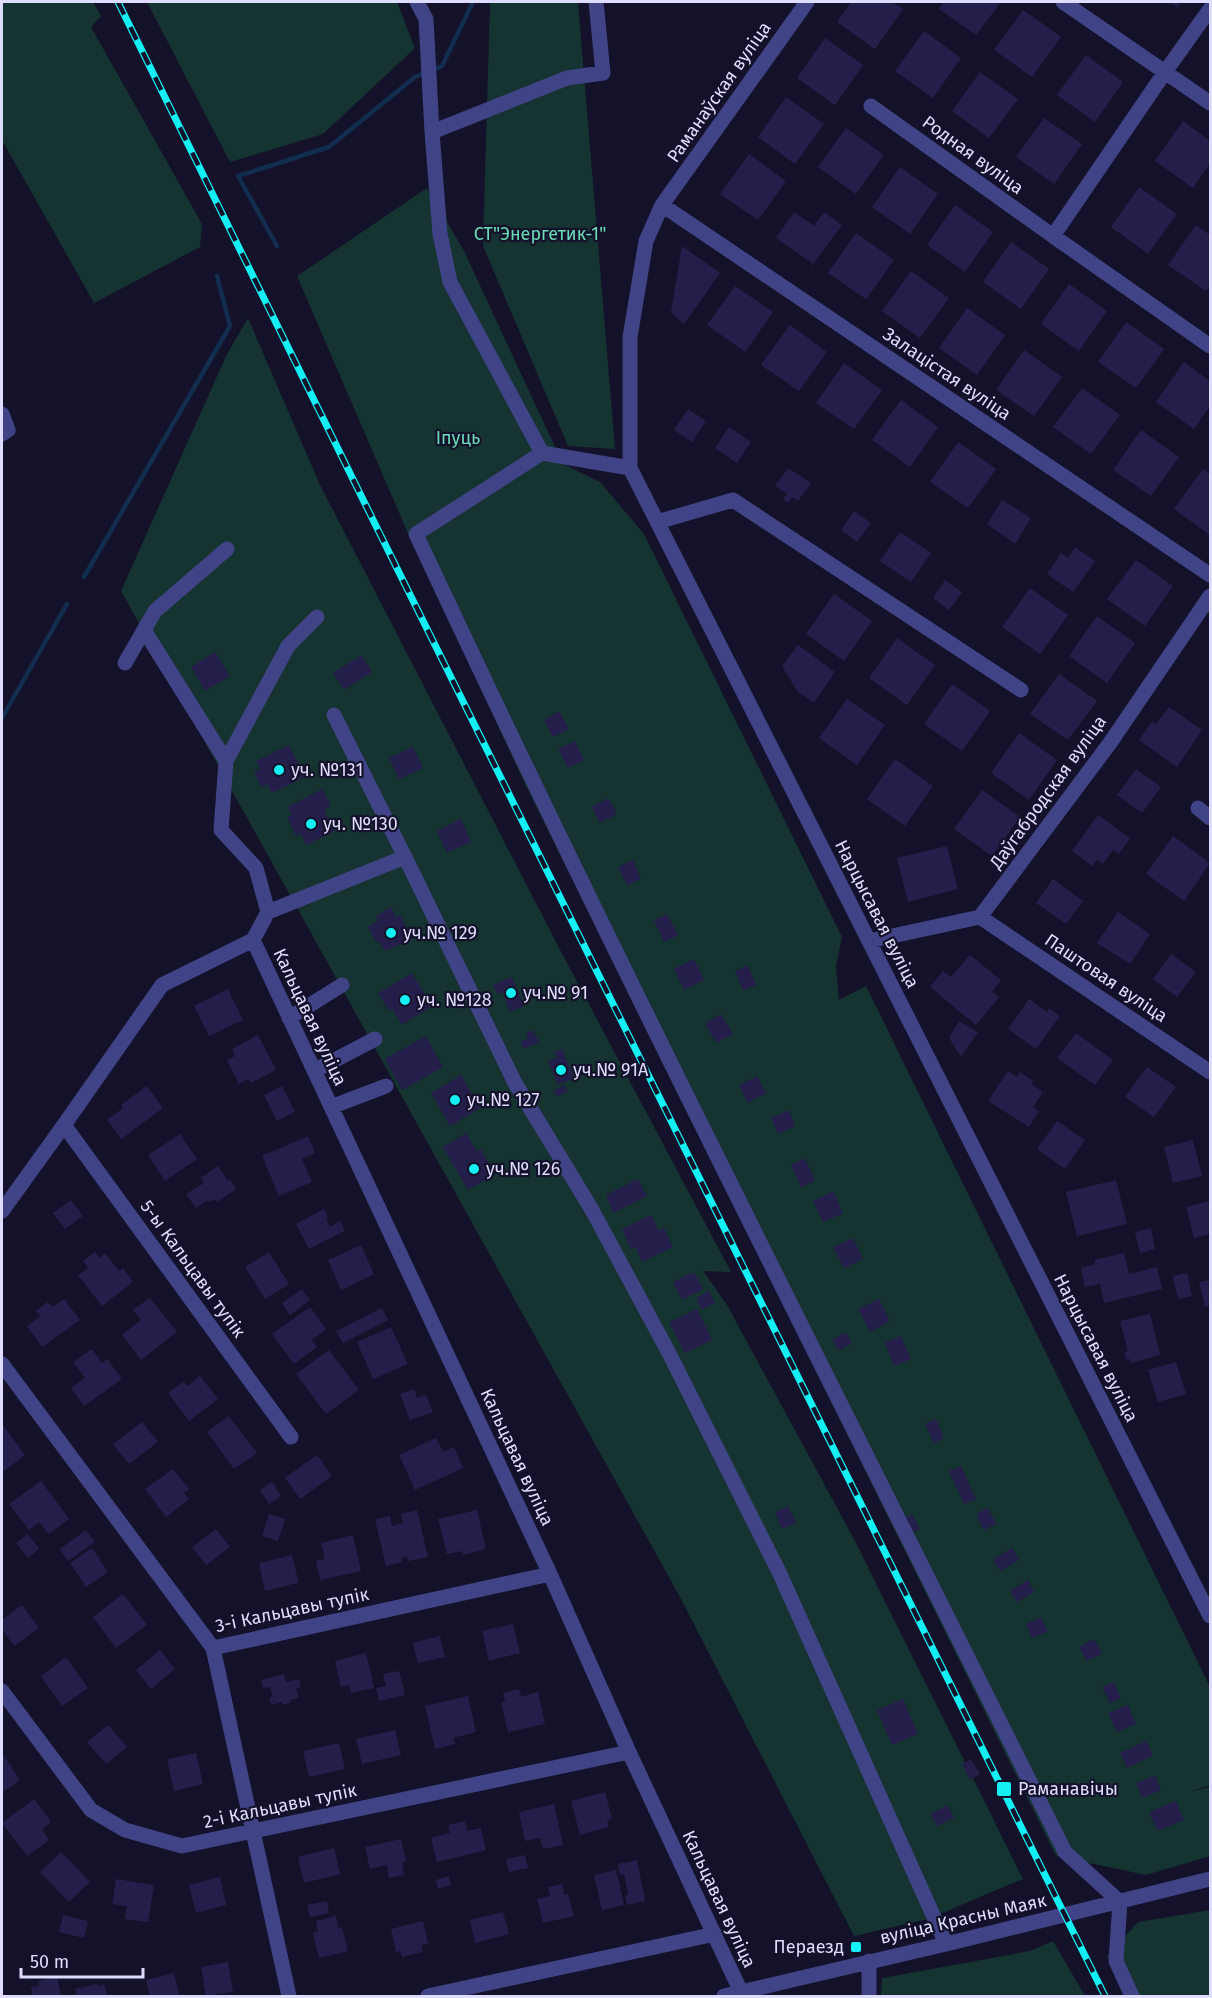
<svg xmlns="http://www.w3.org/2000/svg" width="1212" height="1998" viewBox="0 0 1212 1998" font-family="'Fira Sans',sans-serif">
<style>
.green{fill:#153330}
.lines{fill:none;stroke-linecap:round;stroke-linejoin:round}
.stream{stroke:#122d4e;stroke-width:4.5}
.building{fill:#241f4a}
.minor{stroke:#404386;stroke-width:15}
.rail-casing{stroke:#13eff3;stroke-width:7}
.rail{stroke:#14122a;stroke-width:4.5;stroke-dasharray:14;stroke-linecap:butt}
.poi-dot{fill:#13eff3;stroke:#14122a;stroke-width:2}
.labels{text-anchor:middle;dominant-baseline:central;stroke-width:4.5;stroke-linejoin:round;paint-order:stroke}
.street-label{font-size:18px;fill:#deddfd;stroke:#14122a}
.park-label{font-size:18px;fill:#6bdbb6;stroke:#14122a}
.poi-label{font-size:18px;fill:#deddfd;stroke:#14122a;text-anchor:start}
</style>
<rect width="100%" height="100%" fill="#14122a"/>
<!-- green -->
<path class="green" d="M2,2h91l8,14 -10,11 111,197 -2,23 -106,56 -92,-163z
M147,2h250l18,46 -92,86 -93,28z
M490,2h88l37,447 -47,-3 -85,-200z
M427,188l37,63 99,213 37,18 44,52 198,403 -6,30 3,33 27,-14 344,701v98l-20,7 20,-5v69l-64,19 -90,-19 -529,-1068 -120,-257 -110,-255z
M248,318l72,167 236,457 175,330 -28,-1 24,34 127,234 169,340 -95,40 -74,17 -174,-339 -559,-1006 106,-237z
M1210,1910v86h-84l-19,-40 31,-34z
M1053,1941l32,55h-204l1,-18 148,-27z"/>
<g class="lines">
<!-- stream -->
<path class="stream" d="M277,246l-39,-70 91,-29 86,-70 27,-11 31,-64
M84,577l146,-251 -13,-50
M2,718l65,-114"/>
</g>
<!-- building -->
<path class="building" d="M851,2h41l11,7 -28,40 -38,-27z
M944,2h57l-25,33 -37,-26z
M1169,2h12l-4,5z
M1023,10l38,27 -29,40 -38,-27z
M924,31l37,27 -28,40 -38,-27z
M825,38l38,27 -28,40 -38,-27z
M1086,55l37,27 -28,40 -38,-27z
M980,72l38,27 -29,39 -37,-27z
M786,97l38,27 -29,40 -37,-27z
M1044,118l38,26 -28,40 -38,-27z
M1183,121l27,20v22l-17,25 -38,-27z
M846,128l38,27 -28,39 -38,-27z
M749,154l37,27 -28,39 -38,-26z
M900,167l38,27 -28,40 -38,-27z
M1139,187l38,27 -29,40 -37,-27z
M955,205l38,27 -28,40 -38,-27z
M794,212l20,14 10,-14 18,13 -31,42 1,-4 -36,-25z
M1196,225l14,10v50l-4,6 -38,-26z
M856,233l38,27 -28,39 -38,-26z
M1011,242l38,27 -28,40 -38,-27z
M682,246l38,27 -36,51 -13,-12z
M911,271l38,27 -29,40 -38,-27z
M1069,284l38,27 -28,40 -38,-27z
M735,286l38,26 -28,40 -38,-27z
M967,308l38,27 -28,40 -38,-27z
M1126,322l38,27 -28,39 -38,-26z
M790,325l37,27 -28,39 -38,-26z
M1024,350l38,27 -28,39 -38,-26z
M1184,362l26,19v25l-16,23 -38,-27z
M844,363l38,27 -28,39 -38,-26z
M1082,388l38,27 -29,39 -38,-27z
M901,400l37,27 -28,40 -38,-27z
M688,409l18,12 -14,21 -18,-12z
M729,427l22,15 -14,21 -22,-15z
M1141,430l38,27 -28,39 -38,-26z
M958,442l38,27 -28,39 -38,-26z
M788,468l23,15 -13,18 -6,-4 -4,6 -5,-4 4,-5 -12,-8z
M1203,469l7,6v60l-36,-26z
M1002,500l29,18 -16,26 -28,-20z
M854,511l17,12 -14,19 -16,-12z
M900,532l31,21 -20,29 -31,-21z
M1075,547l20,14 -22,31 -26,-18 14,-21 7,5z
M1136,560l37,26 -28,40 -38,-27z
M945,580l17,12 -13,18 -16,-12z
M1030,588l38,27 -28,39 -38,-27z
M834,594l38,27 -28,40 -38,-27z
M1097,616l38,27 -28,40 -38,-27z
M897,638l38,27 -28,40 -38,-27z
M798,645l37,27 -21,31 -17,-12 -15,-25z
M215,652l15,24 -25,15 -14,-24z
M362,655l10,17 -28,18 -11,-17z
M1059,674l38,27 -29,39 -38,-26z
M952,684l38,27 -28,40 -38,-27z
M847,699l38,26 -28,40 -38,-27z
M1169,707l33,23 -25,37 -38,-27 13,-19 4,3z
M559,711l10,18 -16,8 -9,-17z
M1019,733l38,27 -28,40 -38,-27z
M575,741l9,19 -16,8 -10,-19z
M289,745l16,32 -33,16 -5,-9 -6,3 -7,-15 6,-3 -4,-8z
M413,747l10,21 -24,11 -10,-21z
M895,759l38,27 -28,40 -38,-27z
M1136,769l25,18 -19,26 -25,-18z
M322,789l9,17 -7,4 11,21 -29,14 -5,-11 -5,2 -9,-19 5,-2 -4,-8z
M982,790l38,27 -28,39 -38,-27z
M608,798l9,16 -17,9 -8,-16z
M1098,815l32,23 -11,16 -6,-4 -10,14 -6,-4 -5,6 -20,-15z
M461,819l10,23 -24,11 -10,-22z
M1173,836l37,27 -26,38 -38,-27z
M947,846l11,43 -50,13 -11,-44z
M633,860l8,19 -14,6 -9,-18z
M1053,879l30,22 -17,23 -30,-21z
M391,907l5,10 4,-2 13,24 -28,12 -5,-9 -3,1 -9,-16 10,-6 -2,-5z
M1118,912l32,22 -20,30 -33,-21z
M667,914l11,21 -14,7 -10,-22z
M1171,954l25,18 -19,25 -24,-18z
M970,955l31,25 -9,12 7,5 -23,28 -46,-38 13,-16 8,6z
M694,959l10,21 -20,10 -10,-21z
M748,965l8,20 -13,5 -8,-19z
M412,973l20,33 -30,19 -10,-17 -3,3 -11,-18z
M512,977l12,29 -14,6 -8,-20 -5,2 -4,-9z
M228,989l15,31 -34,16 -15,-30z
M1029,999l18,13 2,-4 11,8 -24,33 -28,-20z
M721,1014l12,20 -17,9 -11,-20z
M959,1021l19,11 -17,25 -12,-19z
M533,1030l6,12 -15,7 -4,-7 8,-4 -2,-5z
M1076,1033l37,27 -18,25 -38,-27z
M258,1035l18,35 -25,13 -2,-4 -10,5 -12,-24 8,-4 -3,-7z
M426,1036l17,31 -41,23 -17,-31z
M562,1049l12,29 -16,7 -10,-24 9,-3 -3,-6z
M1147,1067l29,20 -22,30 -29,-20z
M1008,1071l9,6 3,-5 13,9 -2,3 12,8 -10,15 6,4 -10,16 -41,-26z
M461,1075l19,33 -30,18 -19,-33z
M757,1076l9,17 -18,10 -9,-18z
M565,1085l3,6 -11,6 -3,-6z
M147,1086l16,22 -42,31 -14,-19 16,-12 -2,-3z
M282,1086l13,26 -18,9 -13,-26z
M789,1110l6,16 -17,8 -7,-16z
M1057,1121l28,19 -20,29 -28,-20z
M466,1133l11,18 4,-2 14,25 -27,16 -25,-43z
M180,1134l17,25 -32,22 -17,-26z
M308,1136l7,17 -13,6 10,23 -33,14 -17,-40z
M1193,1140l9,36 -29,7 -9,-36z
M805,1158l10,23 -14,6 -10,-22z
M218,1166l10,15 2,-1 6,9 -19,13 -2,-3 -5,3 -2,-2 -12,8 -10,-14 18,-11 -3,-5z
M638,1179l9,17 -34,17 -7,-18z
M1116,1180l11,44 -50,12 -11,-44z
M833,1191l10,22 -20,9 -10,-21z
M71,1200l12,16 -18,13 -12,-16z
M1210,1201v33l-16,4 -8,-31z
M324,1209l4,8 -2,1 4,9 10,-6 5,10 -36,18 -13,-25z
M651,1215l8,16 5,-3 9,19 -31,15 -7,-15 -4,2 -9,-20z
M1151,1228l4,21 -15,4 -5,-21z
M853,1238l10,21 -19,9 -11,-21z
M361,1245l13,29 -33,16 -13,-30z
M95,1252l4,6 6,-5 14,18 4,-3 10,14 -31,24 -24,-31 10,-7 -5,-7z
M269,1252l20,32 -24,15 -20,-32z
M1124,1253l5,21 28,-7 5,22 -58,14 -4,-19 -15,3 -4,-19 14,-4 -1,-4z
M694,1272l9,17 -21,11 -9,-18z
M1187,1273l5,23 -14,3 -5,-23z
M1210,1280v25l-5,2 -6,-25z
M302,1289l8,11 -20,15 -8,-12z
M709,1291l6,12 -13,7 -6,-12z
M150,1298l27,34 -36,28 -19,-25 19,-15 -8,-10z
M64,1299l16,21 -38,27 -15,-21 14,-10 -5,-5 12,-9 4,5z
M879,1299l11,22 -20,11 -12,-23z
M310,1307l16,22 -14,11 5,7 -23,17 -22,-30z
M382,1308l6,12 -45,23 -7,-12z
M697,1309l15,31 -27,13 -16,-31z
M1150,1314l10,41 -29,8 -1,-4 -4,1 -2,-8 4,-1 -8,-30z
M391,1327l17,37 -35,15 -16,-37z
M846,1332l6,11 -13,8 -7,-11z
M901,1336l10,23 -17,7 -9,-24z
M92,1349l10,14 5,-4 15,20 -38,27 -13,-18 14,-10 -12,-16z
M329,1350l30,40 -33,24 -30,-40z
M1176,1362l10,32 -28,8 -10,-32z
M200,1376l18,23 -29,22 -21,-28 15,-11 4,4z
M414,1389l3,9 9,-3 7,17 -23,8 -10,-26z
M229,1416l28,37 -23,16 -27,-37z
M936,1419l8,19 -10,5 -9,-19z
M142,1422l16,20 -29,22 -16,-20z
M2,1424l23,31 -21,16 -2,-3z
M436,1438l7,14 11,-5 9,21 -48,22 -16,-35z
M317,1455l15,21 -32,23 -15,-21z
M961,1466l15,33 -12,5 -15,-33z
M173,1469l16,20 -5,4 5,6 -23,18 -21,-28z
M41,1481l28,38 -20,15 -10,-12 -10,8 -20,-26z
M272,1482l9,14 -12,8 -9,-14z
M788,1506l8,17 -14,6 -7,-17z
M988,1508l8,16 -12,6 -8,-16z
M417,1510l11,47 -20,4 -1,-5 -6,2 1,4 -16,4 -11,-47 15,-3 2,10 11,-3 -2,-9z
M477,1510l9,39 -23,6 -1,-4 -15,3 -9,-35z
M269,1514l16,5 -7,22 -16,-5z
M912,1514l8,15 -11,5 -7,-14z
M216,1529l14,18 -24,18 -14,-18z
M86,1530l9,12 -27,19 -8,-12z
M28,1534l11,15 -11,9 -12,-15z
M353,1535l8,36 -41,9 -4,-19 9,-2 -4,-16z
M92,1548l16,24 -22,15 -16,-24z
M1012,1548l7,12 -19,11 -7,-12z
M292,1555l6,25 -1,3 -32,8 -6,-28z
M1028,1580l6,12 -17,10 -7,-11z
M123,1594l24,31 -31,23 -23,-31z
M22,1605l17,23 -25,18 -12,-17v-9z
M1041,1617l7,14 -16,7 -6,-14z
M513,1624l7,29 -31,8 -7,-30z
M440,1636l5,21 -27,6 -5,-20z
M1094,1639l8,15 -15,7 -8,-14z
M160,1650l15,19 -24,20 -15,-19z
M366,1653l8,35 -23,5 -2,-8 -8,2 -6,-26z
M66,1657l22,31 -26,18 -21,-30z
M399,1671l6,24 -26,6 -3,-13 10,-2 -3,-12z
M284,1674l2,8 13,-3 2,8 -5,1 3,10 -9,2v3l-8,2v-3l-11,3 -2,-8h4l-3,-10 -7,1 -2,-8z
M1114,1682l7,16 -11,5 -8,-16z
M519,1689l2,8 17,-5 7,32 -37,8 -7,-30 4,-1 -2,-8z
M468,1696l8,36 -23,6 2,6 -20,5 -10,-43z
M903,1699l15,35 -26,11 -15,-35z
M1128,1705l8,19 -19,8 -9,-19z
M108,1725l19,22 -21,17 -19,-22z
M395,1730l6,25 -39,9 -6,-25z
M1146,1741l7,14 -26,13 -7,-15z
M339,1743l6,26 -36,8 -6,-26z
M2,1753l18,27 -18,13z
M196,1753l7,31 -29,7 -7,-32z
M971,1759l9,15 -10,6 -8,-16z
M1155,1775l6,15 -19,8 -6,-15z
M605,1792l7,27 -5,1 2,7 -29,8 -9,-34z
M34,1799l17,23 -9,7 7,11 -22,16 -25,-33z
M1176,1801l8,19 -27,11 -8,-19z
M554,1804l9,41 -20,4 -3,-11 -15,3 -6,-29z
M948,1805l6,13 -17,8 -7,-12z
M465,1821l2,10 14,-3 5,22 -49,12 -6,-24 19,-5 -2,-8z
M401,1839l5,22 -4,1 2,13 -15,3 -2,-13 -17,4 -5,-22z
M334,1848l6,26 -36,9 -6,-26z
M61,1852l29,30 -21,20 -29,-30z
M525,1855l3,13 -19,4 -3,-13z
M637,1860l8,41 -18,4 -2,-10h3l-4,-21 -4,1 -2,-11z
M616,1870l8,35 -22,5 -8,-35z
M449,1876l2,9 -13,4 -2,-9z
M220,1877l6,28 -30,8 -7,-28z
M116,1879l38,6 -6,37 -23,-3 2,-13 -15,-2z
M562,1884l2,11 4,-1 6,22 -31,7 -6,-24 13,-3 -2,-9z
M327,1901l2,12 -19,4 -3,-12z
M503,1912l6,22 -34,9 -5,-23z
M63,1915l25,6 -4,17 -25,-6z
M336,1916l2,12 4,-1 6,24 -29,7 -6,-25 5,-1 -2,-11z
M423,1921l5,23 -7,1 2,7 -21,5 -2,-6 -4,1 -5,-23z
M228,1962l5,30 -27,4 -5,-29z
M174,1973l5,23h-29l-4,-16z
M57,1977l4,19h-28l-2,-9 8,-1 -1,-5z
M97,1984v2l7,-2 3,12h-30l-2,-7z"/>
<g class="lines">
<!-- minor -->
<path class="minor" d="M417,2l9,17 6,113 8,102 10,48 92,171 88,15
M807,2l-145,203 -16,36 -16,96v131l580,1148
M1063,2l147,101
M871,106l182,130 112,-164 45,-63
M432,132l135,-54 36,-5 -7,-71
M662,205l548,370
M1053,236l157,110
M2,414l6,16 -6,4
M542,453l-126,81c207,444 431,880 649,1318l55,50 -4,59 16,35
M657,522l76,-22 288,190
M144,630l82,131
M125,663l30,-52 72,-62
M334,715l71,142 110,226 77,127 78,145 110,219 166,370
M1198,808l12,10
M268,912l137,-55
M980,917l230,155
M253,940l297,634 79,178 112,240
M869,941l111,-24 130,-174 100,-147
M289,1018l53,-33
M314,1071l61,-32
M331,1107l55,-21
M64,1125l227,312
M2,1211l62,-86 98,-140 91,-45 15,-28 -12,-44 -35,-38 5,-69 62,-115 29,-29
M2,1364l211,284 337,-74
M213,1648l76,348
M2,1691l89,119 34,20 57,16 447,-94
M428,1996l287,-62
M724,1996l222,-52 264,-65
M869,1996v-35"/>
<defs>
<path id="rail" d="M118,2l260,528 727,1466"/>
</defs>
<!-- rail casing -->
<use href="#rail" class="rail-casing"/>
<!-- rail -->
<use href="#rail" class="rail"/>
</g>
<!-- markers -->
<g class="poi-dot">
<circle cx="279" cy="770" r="6"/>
<circle cx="311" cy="824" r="6"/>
<circle cx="391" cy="933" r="6"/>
<circle cx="511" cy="993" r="6"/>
<circle cx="405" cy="1000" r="6"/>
<circle cx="561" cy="1070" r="6"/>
<circle cx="455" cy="1100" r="6"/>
<circle cx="474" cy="1169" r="6"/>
<rect x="996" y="1781" width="16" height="16" rx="3"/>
<rect x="850" y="1941" width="12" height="12" rx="3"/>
</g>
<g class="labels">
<!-- street labels -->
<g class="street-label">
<text transform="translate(719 92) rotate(-55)">Раманаўская вуліца</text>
<text transform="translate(973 155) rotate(36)">Родная вуліца</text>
<text transform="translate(947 374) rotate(34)">Залацістая вуліца</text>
<text transform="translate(1048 792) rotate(-54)">Даўгабродская вуліца</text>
<text transform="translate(877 914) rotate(63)">Нарцысавая вуліца</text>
<text transform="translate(1106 978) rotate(34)">Паштовая вуліца</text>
<text transform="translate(310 1017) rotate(65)">Кальцавая вуліца</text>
<text transform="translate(193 1269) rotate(54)">5-ы Кальцавы тупік</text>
<text transform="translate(1096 1348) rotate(63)">Нарцысавая вуліца</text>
<text transform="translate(517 1457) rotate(65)">Кальцавая вуліца</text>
<text transform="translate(292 1610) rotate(-12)">3-і Кальцавы тупік</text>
<text transform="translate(280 1806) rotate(-12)">2-і Кальцавы тупік</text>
<text transform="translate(719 1899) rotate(65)">Кальцавая вуліца</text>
<text transform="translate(963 1919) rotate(-13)">вуліца Красны Маяк</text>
</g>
<!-- park labels -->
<g class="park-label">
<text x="540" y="234">СТ"Энергетик-1"</text>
<text x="458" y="438">Іпуць</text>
</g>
<!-- poi labels -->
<g class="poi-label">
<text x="291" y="770">уч. №131</text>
<text x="323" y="824">уч. №130</text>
<text x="403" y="933">уч.№ 129</text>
<text x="523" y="993">уч.№ 91</text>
<text x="417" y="1000">уч. №128</text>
<text x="573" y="1070">уч.№ 91А</text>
<text x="467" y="1100">уч.№ 127</text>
<text x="486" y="1169">уч.№ 126</text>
<text x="1018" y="1789">Раманавічы</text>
<text x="844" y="1947" text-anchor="end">Пераезд</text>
</g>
</g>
<!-- border -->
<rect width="1212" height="1998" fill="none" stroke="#deddfd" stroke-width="6"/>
<!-- scale -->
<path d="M21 1968v9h122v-9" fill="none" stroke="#deddfd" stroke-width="3"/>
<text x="30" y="1968" font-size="18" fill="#deddfd" stroke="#14122a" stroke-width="4.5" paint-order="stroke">50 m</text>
</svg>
